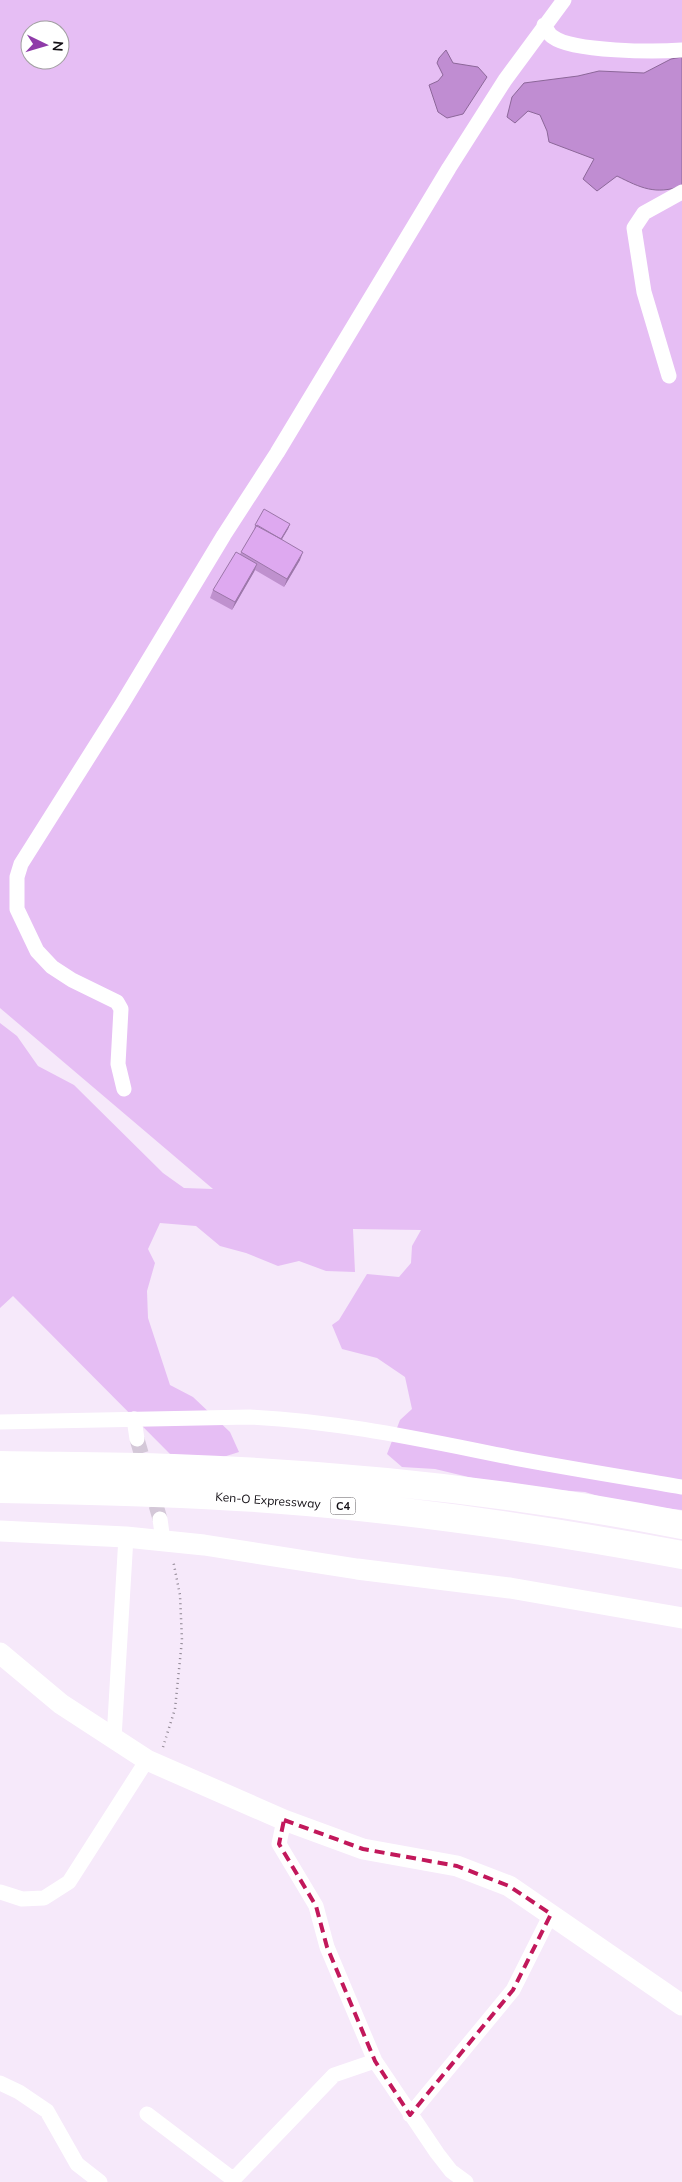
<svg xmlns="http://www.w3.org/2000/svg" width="682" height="2182" viewBox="0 0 682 2182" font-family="Mulish,sans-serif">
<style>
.green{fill:#e6bef4;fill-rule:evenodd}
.water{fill:#c08dd2;stroke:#8c6799}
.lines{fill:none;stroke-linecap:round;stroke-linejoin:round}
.street-tunnel{stroke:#d4c8d8;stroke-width:15;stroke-dasharray:15 8;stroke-linecap:butt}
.path{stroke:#8f8692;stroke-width:2.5;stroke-dasharray:1 4;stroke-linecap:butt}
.street{stroke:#fff;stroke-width:15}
.secondary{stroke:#fff;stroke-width:21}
.highway{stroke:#fff;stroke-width:28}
.wall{fill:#bf91ce}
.shaded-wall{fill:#9b76a8}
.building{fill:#dea9f0;stroke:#9b76a8}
.marked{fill:none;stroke:#c2185b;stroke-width:4;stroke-dasharray:10 6;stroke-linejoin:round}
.labels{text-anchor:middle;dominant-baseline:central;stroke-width:4;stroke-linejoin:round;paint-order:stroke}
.shield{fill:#fff;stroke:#5a575b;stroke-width:1}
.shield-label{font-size:11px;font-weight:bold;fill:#130f15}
.street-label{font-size:12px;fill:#130f15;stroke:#fff}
</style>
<rect width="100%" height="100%" fill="#f6e9fa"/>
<!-- green -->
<path class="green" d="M0,0h682v1510l-61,-7 -36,-11 -79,-6 -71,-17 -33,-2 -15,-13 13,-34 12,-11 -7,-32 -28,-19 -35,-9 -10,-24 7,-5 28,-46 32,3 12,-14 1,-17 9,-16 -68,-1 2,43 -29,-1 -27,-10 -21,5 -32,-13 -26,-7 -24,-20 -36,-3 -12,26 7,14 -8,28 1,27 22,67 23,12 37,35 9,20 -22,7 -45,-3 -159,-160 -13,12v-285l17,13 21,30 36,19 89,88 21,15 29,1 -213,-181zM30,30h30v30h-30z"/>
<!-- water -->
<path class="water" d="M446,50l7,13 25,4 9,10 -24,37 -16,4 -9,-6 -9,-27 9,-4 5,-6 -6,-12 2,-5z
M682,57v129c-27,9 -41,2 -65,-10l-20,15 -14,-12 11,-20 -45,-17 -2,-11 -7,-16 -12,-4 -13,12 -8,-6 5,-20 12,-14 54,-7 21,-5 45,2 27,-14z"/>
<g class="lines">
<!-- street-tunnel -->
<path class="street-tunnel" d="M137,1439l23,80"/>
<!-- path -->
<path class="path" d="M163,1747l12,-38 7,-69 -2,-45 -7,-35"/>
<!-- street -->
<path class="street" d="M544,25c3,4 5,10 9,12 20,15 103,15 129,13
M669,376l-25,-84 -10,-64 10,-15 38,-21
M124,1089l-6,-25 3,-55 -4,-7 -45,-22 -20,-13 -15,-16 -20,-42v-32l4,-13 101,-160 102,-169 53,-82 172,-285 56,-88 59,-80
M134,1419l3,20
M0,1422l250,-5c88,4 173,23 259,40 58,11 115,20 173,30
M160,1519l3,22
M114,1738l12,-201
M284,1820l-5,24 37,62 11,41 48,114 62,92 14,18 15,11
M0,1892l22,7 22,-1 25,-16 78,-122
M0,2083l19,9 28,19 30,53 23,18
M147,2114l87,66
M410,2115l103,-125 38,-76
M231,2182l103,-107 41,-14"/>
<!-- secondary -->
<path class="secondary" d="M0,1531l126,6 78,8 153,24 153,19 172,30
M0,1653l61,51 86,56 137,60 79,29 94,17 52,20 173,119"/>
<!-- highway -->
<path class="highway" d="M0,1465c58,1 116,1 174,3 171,6 341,24 508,57
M0,1489c102,2 205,4 307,13 126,11 251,30 375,53"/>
</g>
<!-- wall -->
<path class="wall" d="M290,524l-2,5 -6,10 18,21 -16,27 -29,-17 -23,40 -22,-12 3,-8 27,-36 14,-24 1,-5z"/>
<!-- shaded-wall -->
<path class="shaded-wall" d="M290,524l-2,5 -9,15 2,-5z
M303,552l-3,8 -16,27 3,-8z
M257,564l-3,8 -22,38 3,-8z"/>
<!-- building -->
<path class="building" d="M264,509l26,15 -9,15 -26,-14z
M257,525l46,27 -16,27 -46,-27z
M236,552l21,12 -22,38 -22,-12z"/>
<!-- marked area -->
<path class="marked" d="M284,1820l79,29 94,17 52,20 42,28 -38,76 -103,125 -35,-54 -48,-114 -11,-41 -37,-62z"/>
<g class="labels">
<!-- shield labels -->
<rect class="shield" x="330.5" y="1497.5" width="25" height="17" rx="4"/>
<g class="shield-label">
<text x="343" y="1506">C4</text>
</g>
<!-- street labels -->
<g class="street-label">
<text transform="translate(268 1500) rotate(4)">Ken-O Expressway</text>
</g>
</g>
<!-- north arrow -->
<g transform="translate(45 45) rotate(95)"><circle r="24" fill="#ffffff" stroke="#a19fa1"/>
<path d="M0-4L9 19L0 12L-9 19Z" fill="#8f3ba9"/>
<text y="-8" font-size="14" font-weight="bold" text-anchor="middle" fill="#130f15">N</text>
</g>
</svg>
